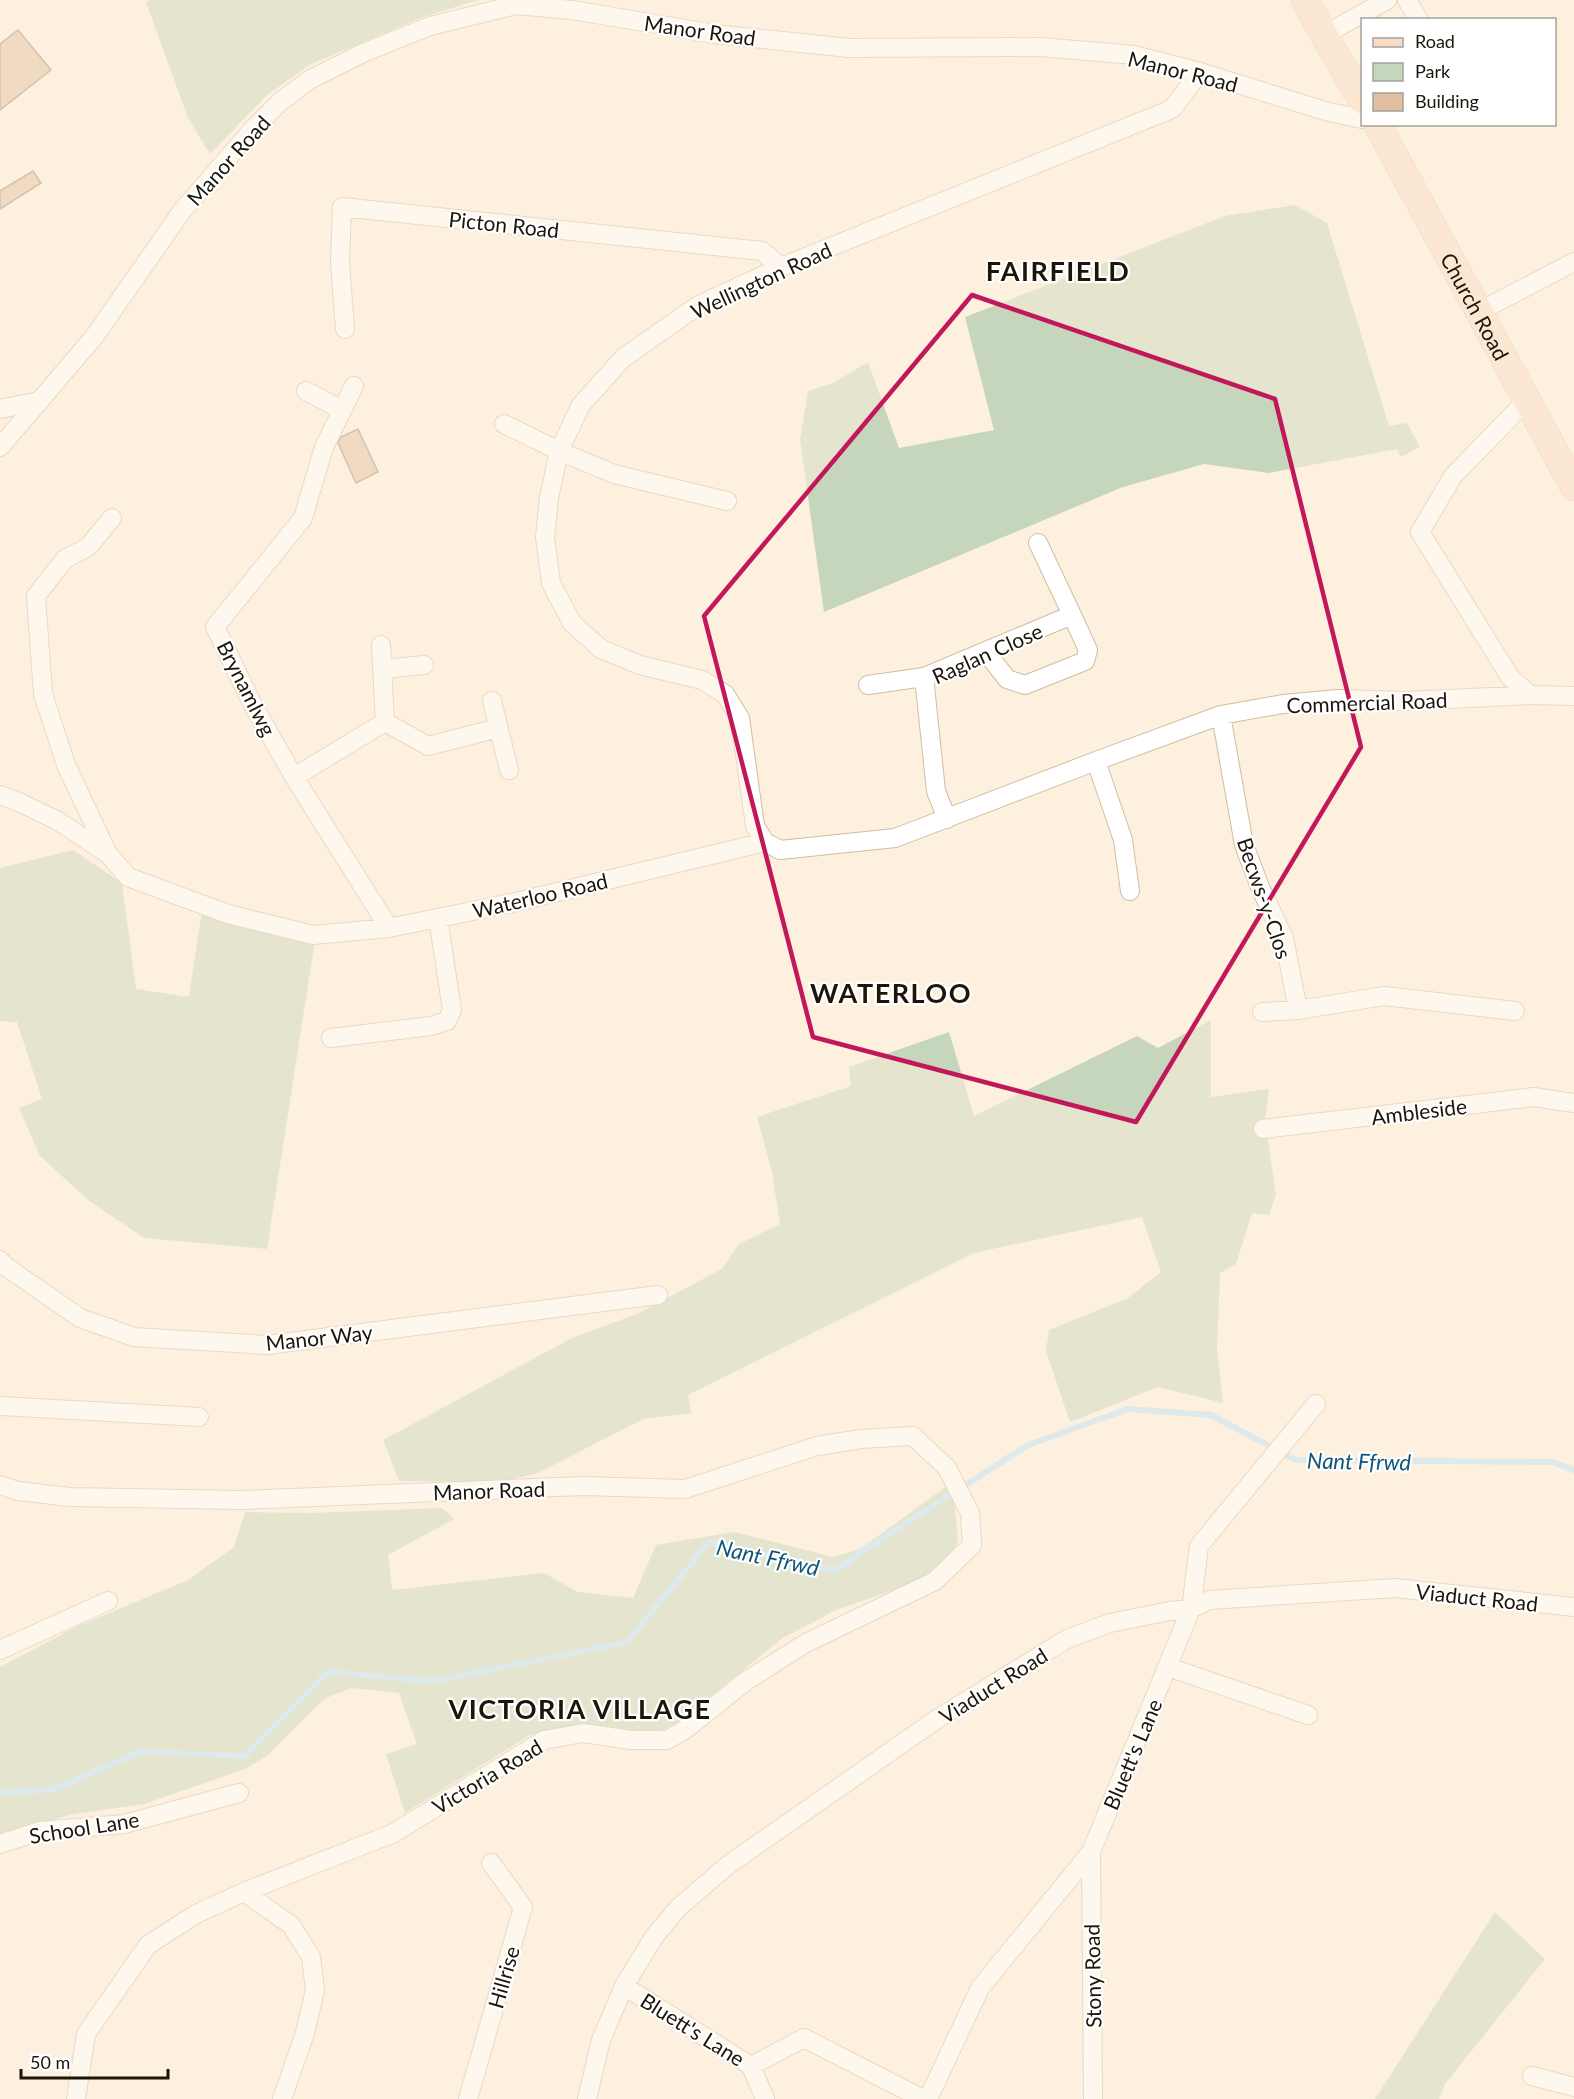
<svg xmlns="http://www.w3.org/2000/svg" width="1574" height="2099" viewBox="0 0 1574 2099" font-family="Lato,sans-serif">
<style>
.green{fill:#c6d6bc}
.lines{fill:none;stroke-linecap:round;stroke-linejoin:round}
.stream{stroke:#b6e0fb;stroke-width:6}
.building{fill:#e3bfa1;stroke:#a38973;stroke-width:1.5}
.minor-casing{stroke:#d1bda0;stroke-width:20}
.secondary-casing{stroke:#d1bda0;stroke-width:28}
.minor{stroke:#fff;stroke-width:18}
.secondary{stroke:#fadcc5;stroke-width:27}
.marked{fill:none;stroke:#c2185b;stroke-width:4.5;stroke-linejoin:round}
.labels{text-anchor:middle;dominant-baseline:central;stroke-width:4.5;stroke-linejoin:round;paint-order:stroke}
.street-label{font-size:21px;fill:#1c150a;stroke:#fff}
.water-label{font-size:22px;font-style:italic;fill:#0e5579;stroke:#fff}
.district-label{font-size:27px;font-weight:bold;letter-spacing:1.5px;fill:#1c150a;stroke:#fff}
</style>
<rect width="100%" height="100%" fill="#fdf0de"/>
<!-- green -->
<path class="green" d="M149,0h329l-58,18 -111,47 -43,31 -56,58 -22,-36 -42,-116z
M1295,205l32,18 62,203 18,-3 13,24 -19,10 -4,-8 -128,24 -65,-9 -81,23 -299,125 -24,-172 8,-49 25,-8 35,-21 31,86 95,-18 -29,-113 260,-101z
M73,850l49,33 14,106 53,8 13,-87 75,26 38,4 -48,309 -123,-11 -55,-37 -49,-45 -21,-48 23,-9 -25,-77 -17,-1v-153z
M1211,1020v77l58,-8 -4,31 11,74 -7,21 -17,-2 -16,51 -16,9 -3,76 6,54 -65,-16 -88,35 -24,-71 3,-21 79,-32 33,-26 -19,-55 -168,36 -286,142 3,18 -48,6 -105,54 -37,9 -102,-1 -16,-41 189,-102 65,-24 85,-45 17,-25 41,-20 -8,-52 -15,-55 94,-31 -2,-19 100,-35 25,84 163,-80 21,12z
M950,1484l5,23 3,34 -12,23 -41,22 -69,24 -53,28 -106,85 -23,11 -65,-6 -59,7 -125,78 -19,-59 31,-10 -18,-51 -48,-5 -27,11 -56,56 -23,14 -101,35 -70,10 -74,21v-168l76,-40 112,-47 46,-33 11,-35 66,1 131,-5 12,11 -66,36 4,35 152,-17 34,19 55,6 23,-53 78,-13 99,25 27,-8z
M1495,1912l50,47 -100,125 -6,15h-64z"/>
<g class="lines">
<!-- stream -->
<path class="stream" d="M0,1793l54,-4 85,-37 106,4 82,-84 107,9 193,-39 82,-100 126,29 31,-22 162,-104 100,-36 83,6 85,45 256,2 22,8"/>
</g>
<!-- building -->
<path class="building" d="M18,30l33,40 -51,40v-66z
M33,171l8,12 -41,26v-18z
M358,429l20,43 -22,11 -18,-40 3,-6z"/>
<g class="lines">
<defs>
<path id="minor" d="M1407,0l12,20
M1324,35l63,-35
M1478,312l96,-50
M345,329l-5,-67 2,-55 420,44 19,16
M354,386l-30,61 -21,71 -88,109 38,78 41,72 95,151
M306,391l36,19
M1526,401l-73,75 -33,56 90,145 20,18
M0,409l40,-8
M504,424l55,27 55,23 113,27
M0,447l94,-110 88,-126 71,-82 27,-27 29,-22 54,-27 67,-27 86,-21 56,5 143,24 134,14 192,-1 93,8 66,17 125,39 37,8
M381,645l4,77
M986,652l21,27 18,6 60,-24 3,-11 -16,-35
M382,669l42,-4
M868,685l56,-8
M492,701l17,69
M1221,715l23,130 16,42 24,51 14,72
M385,722l43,24 70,-18
M1096,761l27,79 7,51
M294,777l91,-55
M0,795l21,8 37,18 50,33 20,23 100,37 85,21 76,-7 127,-26 249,-60 15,8 115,-12 201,-77 125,-46 62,-11 55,-5 68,2 124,-6 44,1
M947,819l-11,-28 -12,-114 148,-62 -34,-72
M765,842l-10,-16 -15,-108 -15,-24 -23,-14 -62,-15 -39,-16 -29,-26 -21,-40 -6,-46 4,-39 10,-47 22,-46 42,-47 76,-53 82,-38 391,-158 28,-37
M108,854l-42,-89 -23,-71 -7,-98 29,-37 23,-12 24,-29
M1262,1012l36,-2 86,-14 131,15
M331,1038l100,-12 16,-5 5,-11 -14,-92
M1263,1129l271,-32 40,6
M0,1260l5,6 75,52 54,19 133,8 391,-50
M0,1406l199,11
M0,1485l18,6 52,6 171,3 342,-14 102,3 132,-43 44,-7 52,-3 34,32 23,45 2,32 -37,36 -129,62 -60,38 -60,48 -19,11h-36l-48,-7 -39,7 -150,93 -150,59 -48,22 -48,31 -62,89 -10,65
M0,1650l108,-49
M1168,1667l140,48
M0,1844l40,-13 84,-7 115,-31
M1091,1852l2,247
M244,1892l47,33 20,32 4,33 -10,43 -23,66
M624,1986l127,80 53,-28 119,61
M751,2066l14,33
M1532,2076l42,11
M468,2099l55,-192 -32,-44
M587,2099l14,-59 23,-54 30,-49 24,-29 50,-43 212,-148 127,-78 43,-16 60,-12 21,-2 18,-9 186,-12 179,19
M928,2099l52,-111 111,-136 100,-243 8,-63 117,-142"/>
<g id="secondary">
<path d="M1305,0l19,35 38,65"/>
<path id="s1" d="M1377,124l197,363"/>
</g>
</defs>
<!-- minor casing -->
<use href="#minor" class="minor-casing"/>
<!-- secondary casing -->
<use href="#secondary" class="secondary-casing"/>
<!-- minor -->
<use href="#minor" class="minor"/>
<!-- secondary -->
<use href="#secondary" class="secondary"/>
</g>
<!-- marked area -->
<path d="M0 0H1574V2099H0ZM972,295l303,104 86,348 -225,375 -323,-85 -109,-421z" fill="#fdf0de" fill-opacity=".55" fill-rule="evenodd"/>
<path class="marked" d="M972,295l303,104 86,348 -225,375 -323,-85 -109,-421z"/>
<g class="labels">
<!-- street labels -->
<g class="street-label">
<text transform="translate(700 30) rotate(8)">Manor Road</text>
<text transform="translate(1183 71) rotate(14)">Manor Road</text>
<text transform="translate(228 160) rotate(-48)">Manor Road</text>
<text transform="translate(504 224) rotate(6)">Picton Road</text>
<text transform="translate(761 280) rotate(-25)">Wellington Road</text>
<text stroke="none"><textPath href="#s1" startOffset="207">Church Road</textPath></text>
<text transform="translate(987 653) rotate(-24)">Raglan Close</text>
<text transform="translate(247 688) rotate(63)">Brynamlwg</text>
<text transform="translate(1367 702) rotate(-2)">Commercial Road</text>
<text transform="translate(540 895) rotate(-13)">Waterloo Road</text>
<text transform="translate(1265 898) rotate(71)">Becws-y-Clos</text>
<text transform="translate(1419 1111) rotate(-7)">Ambleside</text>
<text transform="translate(319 1337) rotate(-6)">Manor Way</text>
<text transform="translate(489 1490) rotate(-2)">Manor Road</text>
<text transform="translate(1477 1597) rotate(6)">Viaduct Road</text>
<text transform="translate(993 1685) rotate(-32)">Viaduct Road</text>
<text transform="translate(1132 1754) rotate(-67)">Bluett's Lane</text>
<text transform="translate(487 1776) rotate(-31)">Victoria Road</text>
<text transform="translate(84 1827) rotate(-9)">School Lane</text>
<text transform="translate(1092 1976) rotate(-91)">Stony Road</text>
<text transform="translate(503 1977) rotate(-74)">Hillrise</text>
<text transform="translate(693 2029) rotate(32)">Bluett's Lane</text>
</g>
<!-- water labels -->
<g class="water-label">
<text transform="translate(1359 1461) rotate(1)">Nant Ffrwd</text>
<text transform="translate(768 1557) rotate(12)">Nant Ffrwd</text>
</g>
<!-- district labels -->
<g class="district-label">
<text x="1058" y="270">FAIRFIELD</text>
<text x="891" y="992">WATERLOO</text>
<text x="580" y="1708">VICTORIA VILLAGE</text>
</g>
</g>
<!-- legend -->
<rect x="1361" y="18" width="195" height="108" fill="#ffffff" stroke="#a4a19d" stroke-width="1.5"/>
<rect x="1373" y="38" width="30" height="9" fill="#fadcc5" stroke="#a4a19d" stroke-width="1.5"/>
<text x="1415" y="48" font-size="18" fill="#1c150a">Road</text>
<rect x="1373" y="63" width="30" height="18" fill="#c6d6bc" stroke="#a4a19d" stroke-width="1.5"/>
<text x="1415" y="78" font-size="18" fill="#1c150a">Park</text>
<rect x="1373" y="93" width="30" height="18" fill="#e3bfa1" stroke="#a4a19d" stroke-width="1.5"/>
<text x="1415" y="108" font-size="18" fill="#1c150a">Building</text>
<!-- scale -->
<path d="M21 2069v9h147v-9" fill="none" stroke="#1c150a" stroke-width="3"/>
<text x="30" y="2069" font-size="18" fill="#1c150a" stroke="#ffffff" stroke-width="4.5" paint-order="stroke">50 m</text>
</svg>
